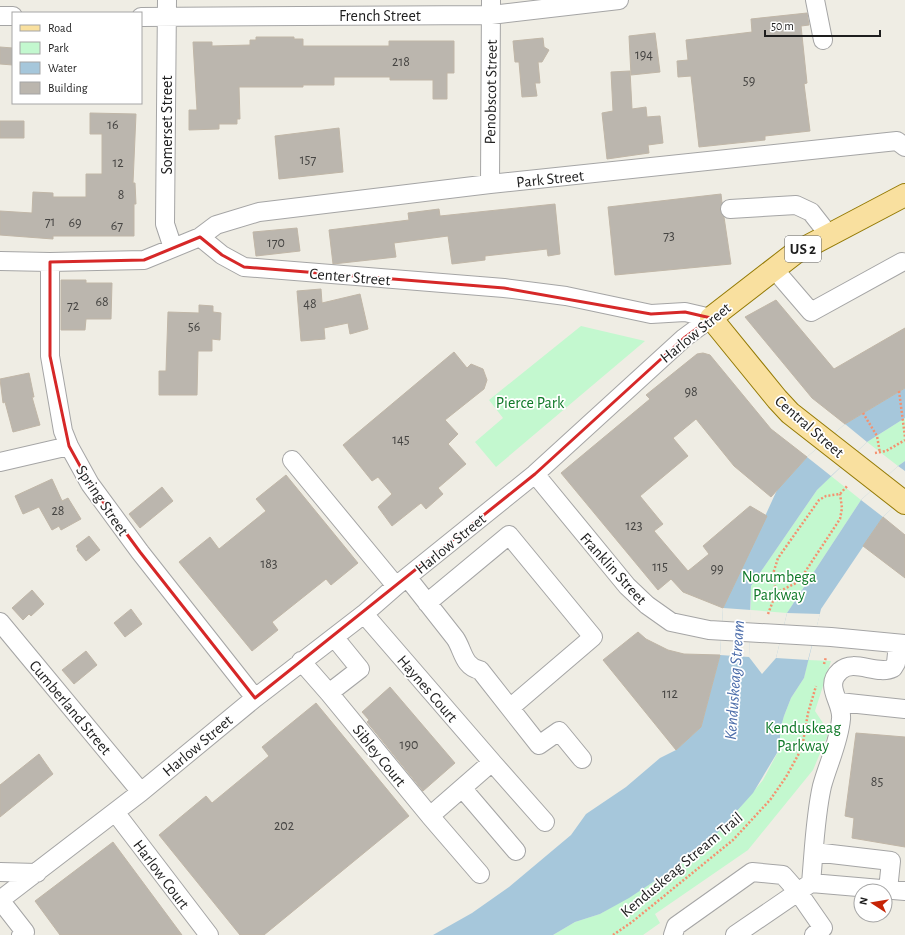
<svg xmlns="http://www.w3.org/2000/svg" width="905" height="935" font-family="'Alegreya Sans',sans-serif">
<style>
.park{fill:#c3f8cf}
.water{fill:#a6c7db}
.pier{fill:#efede4}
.building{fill:#bbb6ae;stroke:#c0b6a7}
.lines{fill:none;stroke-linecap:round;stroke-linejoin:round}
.minor-casing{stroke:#a5a5a5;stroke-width:20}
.major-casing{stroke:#947a05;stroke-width:24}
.path{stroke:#f5916f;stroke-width:2.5;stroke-dasharray:2 2;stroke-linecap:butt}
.minor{stroke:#fff;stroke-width:18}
.major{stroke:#f9e09f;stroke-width:22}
.marked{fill:none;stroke:#d62828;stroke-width:3;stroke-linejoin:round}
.labels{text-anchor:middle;stroke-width:3.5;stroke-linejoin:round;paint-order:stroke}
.number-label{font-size:14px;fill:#454442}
.shield{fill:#fff;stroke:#626262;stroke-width:1}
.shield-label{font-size:15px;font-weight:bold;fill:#1e1e1e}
.street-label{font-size:16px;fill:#1e1e1e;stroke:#fff}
.park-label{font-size:16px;fill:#0f7928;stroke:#fff}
.water-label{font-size:17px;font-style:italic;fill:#4d6eab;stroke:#fff}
</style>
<rect width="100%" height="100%" fill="#efede4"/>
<!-- park -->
<path class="park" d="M 581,326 L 645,341 L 496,467 L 475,442 L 503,418 L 489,400 Z
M 905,418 L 905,461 L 898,466 L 867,442 Z
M 831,476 L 861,500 L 787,613 L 751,610 L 751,586 L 817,490 Z
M 808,660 L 831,661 L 815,711 L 829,732 L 813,770 L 748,850 L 655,914 L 660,923 L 643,935 L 553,935 L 575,922 L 600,914 L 667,874 L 688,859 L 727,823 L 763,780 L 780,748 L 780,730 L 784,716 L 791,698 L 804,678 Z"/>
<!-- water -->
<path class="water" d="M 905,388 L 905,418 L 867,442 L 817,490 L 751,586 L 749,657 L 762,674 L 776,658 L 787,613 L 861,500 L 898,466 L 905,461 L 905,496 L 883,517 L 821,609 L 804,678 L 791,698 L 784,716 L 780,730 L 780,748 L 753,793 L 711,840 L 688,859 L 629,898 L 600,914 L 575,922 L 553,935 L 433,935 L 472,913 L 509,887 L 571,835 L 586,814 L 626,787 L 660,758 L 676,750 L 701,727 L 720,655 L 723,608 L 777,490 L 807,457 L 845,424 Z"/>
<!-- pier -->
<path class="pier" d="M 845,424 L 867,442 L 831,476 L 807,457 Z
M 898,466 L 905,471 L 905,496 L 883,517 L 861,500 Z
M 723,608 L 751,610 L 749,657 L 720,655 Z
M 787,613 L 820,614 L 808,660 L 776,658 Z"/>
<!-- building -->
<path class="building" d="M 807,13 L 809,25 L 801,26 L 807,83 L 804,84 L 810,131 L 765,136 L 765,140 L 699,147 L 691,76 L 678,77 L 677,61 L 688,60 L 686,40 L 752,32 L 751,19 Z
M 655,33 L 660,72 L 631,75 L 629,36 Z
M 256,37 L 294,37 L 294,39 L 303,39 L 303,46 L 389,46 L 389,41 L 454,41 L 454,73 L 447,73 L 447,99 L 433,99 L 433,80 L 390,80 L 390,77 L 334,77 L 334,85 L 303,85 L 303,87 L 239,87 L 240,119 L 237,119 L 237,124 L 219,124 L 219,129 L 189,130 L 189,110 L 197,110 L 193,42 L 212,42 L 212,46 L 250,45 L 250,40 L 256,40 Z
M 543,38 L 544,47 L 549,50 L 542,62 L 538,62 L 540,83 L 535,83 L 537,96 L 522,97 L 519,62 L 515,62 L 513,41 Z
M 0,47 L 13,48 L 13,65 L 0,64 Z
M 630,71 L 632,109 L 646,107 L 647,117 L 660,116 L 663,143 L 648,145 L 649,153 L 607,159 L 602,113 L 613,111 L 611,72 Z
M 90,113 L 136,114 L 133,183 L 135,183 L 136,204 L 134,204 L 134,236 L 53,236 L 53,239 L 0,235 L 0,211 L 32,213 L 33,192 L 53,193 L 53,197 L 86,197 L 86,174 L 102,174 L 102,134 L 90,134 Z
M 0,121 L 24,121 L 24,138 L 0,138 Z
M 339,128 L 343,172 L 279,179 L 275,136 Z
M 721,194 L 722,203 L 720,210 L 724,217 L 731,264 L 615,275 L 608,207 Z
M 555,204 L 560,254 L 548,256 L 547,249 L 485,256 L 485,260 L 452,264 L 448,236 L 394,243 L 396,257 L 333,264 L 329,230 L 409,220 L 408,213 L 439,209 L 440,216 Z
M 297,228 L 300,251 L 256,256 L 253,232 Z
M 61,280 L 86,280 L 86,283 L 112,283 L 111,319 L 86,319 L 85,330 L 61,330 Z
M 321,289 L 322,303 L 360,294 L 368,329 L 350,334 L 348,323 L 324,328 L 325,339 L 301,341 L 297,291 Z
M 776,300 L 834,369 L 905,328 L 905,388 L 845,424 L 812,398 L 745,317 Z
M 199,305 L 213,306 L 213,312 L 221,313 L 220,340 L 212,339 L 212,351 L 198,351 L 197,395 L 159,395 L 159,371 L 166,371 L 168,312 L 199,313 Z
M 454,352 L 467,368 L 471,364 L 483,369 L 487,380 L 484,389 L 445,420 L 458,434 L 448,444 L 466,464 L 438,488 L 443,494 L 426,509 L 421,503 L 392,526 L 378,507 L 392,494 L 378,477 L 372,481 L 343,445 Z
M 703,353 L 710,355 L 771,429 L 807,457 L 771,497 L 734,466 L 696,419 L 673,438 L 688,456 L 640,496 L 663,524 L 654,531 L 688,571 L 709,554 L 703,546 L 750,506 L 767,516 L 723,608 L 683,592 L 671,579 L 658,590 L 561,473 L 650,399 L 646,395 L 697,354 Z
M 29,373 L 34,397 L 32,397 L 40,425 L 13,432 L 5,402 L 3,403 L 0,379 Z
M 286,475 L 358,563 L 331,585 L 326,579 L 272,622 L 278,630 L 252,651 L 179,562 L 210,537 L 219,549 L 266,511 L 256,499 Z
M 52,479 L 62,501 L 68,498 L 81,519 L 61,530 L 59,526 L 52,530 L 39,507 L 23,514 L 15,496 Z
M 162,487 L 173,501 L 140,528 L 129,514 Z
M 883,517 L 905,535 L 905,578 L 863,546 Z
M 89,536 L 100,550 L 86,561 L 77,550 L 78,549 L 76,546 Z
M 32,590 L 44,604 L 31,616 L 29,614 L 23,620 L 12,608 Z
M 131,609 L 142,624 L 125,637 L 114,623 Z
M 638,632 L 646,639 L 668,650 L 684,654 L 720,655 L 701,727 L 676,750 L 603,660 Z
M 86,651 L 97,665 L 74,684 L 62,670 Z
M 390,687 L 455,763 L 423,791 L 367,722 L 369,720 L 362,712 Z
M 316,703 L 409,816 L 264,935 L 240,935 L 159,835 L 206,796 L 212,803 L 269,756 L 262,747 Z
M 856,733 L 905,737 L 905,847 L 852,838 L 854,818 L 845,816 Z
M 39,754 L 53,774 L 0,817 L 0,785 Z
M 113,842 L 182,935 L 60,935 L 35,901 Z"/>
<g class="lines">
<defs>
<path id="minor" d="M 167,0 L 165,224 L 173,248
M 815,0 L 823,40
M 0,16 L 13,16
M 141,17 L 491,15 L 619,0
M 490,184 L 491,0
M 730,209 L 796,205 L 811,212 L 829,235
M 200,237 L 222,255 L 244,267 L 504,288 L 566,296 L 651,314 L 685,312 L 711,318
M 0,261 L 50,262 L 144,260 L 200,237 L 216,225 L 259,212 L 490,184 L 897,141 L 905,147
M 50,262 L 50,356 L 63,431 L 69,446 L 90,484 L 140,552 L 255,698
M 774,269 L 811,312 L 902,262
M 292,460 L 396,586
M 0,462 L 69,446
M 535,474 L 627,586 L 647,605 L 671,622 L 709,630 L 831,637 L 905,644
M 407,577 L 455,638 C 463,649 463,667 480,670 L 539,745 L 559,731 L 582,759
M 427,603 L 509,535 L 593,637 L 510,708
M 364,614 L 492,762
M 0,622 L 141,792
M 301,661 L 329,693 L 360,669 L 334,637
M 329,693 L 430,816
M 839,702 L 905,709
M 463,789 L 516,851
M 115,812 L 209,935
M 814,852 L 891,861 L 888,890
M 0,872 L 37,873
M 480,874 L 430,816 L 492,762 L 545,822
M 811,883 C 814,851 815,817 822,786 C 828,764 839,742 841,719 C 843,702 823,686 840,671 C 854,658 877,676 893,668 L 896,663 L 898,644
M 0,900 L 141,792 L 255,698 L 364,614 L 396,586 L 535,474 L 684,338 L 711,318
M 0,900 L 25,932 L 21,935
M 673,935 L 676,926 L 752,872 L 783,875 L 798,892 L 823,928 L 814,935
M 735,935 L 811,883 L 905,891"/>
<path id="major" d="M 905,195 L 795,253 L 711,318 L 777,399 L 790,413 L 905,503"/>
</defs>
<!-- minor casing -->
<use href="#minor" class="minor-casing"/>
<!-- major casing -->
<use href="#major" class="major-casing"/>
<!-- path -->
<path class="path" d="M 899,391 L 905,437
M 863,413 L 877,436 L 880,453
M 875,453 L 886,451 L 905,440
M 776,593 L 796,583 L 803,575 L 840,519 L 842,508 L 840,494
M 768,614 L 776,593 L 773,574 L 778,558 L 819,500 L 826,496 L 840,494 L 848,485
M 824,664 L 826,657
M 613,935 L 632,922 L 733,840 L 770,800 L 786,777 L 802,748 L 808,713 L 816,686"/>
<!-- minor -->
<use href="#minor" class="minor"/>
<!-- major -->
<use href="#major" class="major"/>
</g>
<!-- marked area -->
<path class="marked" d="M 200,237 L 222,255 L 244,267 L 504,288 L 651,314 L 685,312 L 711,318 L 684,338 L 535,474 L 255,698 L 140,552 L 90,484 L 69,446 L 50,356 L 50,262 L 144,260 Z"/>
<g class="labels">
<!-- number labels -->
<g class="number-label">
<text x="644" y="59">194</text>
<text x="401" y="66">218</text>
<text x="749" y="85">59</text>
<text x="113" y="129">16</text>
<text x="308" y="164">157</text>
<text x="118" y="167">12</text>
<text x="121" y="199">8</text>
<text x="50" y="226">71</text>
<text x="75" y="227">69</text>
<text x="117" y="230">67</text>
<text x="669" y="240">73</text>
<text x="276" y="247">170</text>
<text x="102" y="306">68</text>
<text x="310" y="308">48</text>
<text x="73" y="310">72</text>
<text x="194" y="331">56</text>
<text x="691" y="396">98</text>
<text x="401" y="444">145</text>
<text x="58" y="515">28</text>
<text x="634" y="530">123</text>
<text x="269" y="568">183</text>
<text x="660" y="571">115</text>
<text x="717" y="573">99</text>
<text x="670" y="698">112</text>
<text x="409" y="749">190</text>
<text x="877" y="786">85</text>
<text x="284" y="830">202</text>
</g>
<!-- shield labels -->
<rect class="shield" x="785" y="236" width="36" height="26" rx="3"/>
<g class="shield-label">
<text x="803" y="254">US 2</text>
</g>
<!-- street labels -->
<g class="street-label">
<text x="380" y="21">French Street</text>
<text transform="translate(490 92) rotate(-89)" y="6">Penobscot Street</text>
<text transform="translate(166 125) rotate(-90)" y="6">Somerset Street</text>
<text transform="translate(550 178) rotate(-6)" y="6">Park Street</text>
<text transform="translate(350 276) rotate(5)" y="6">Center Street</text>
<text transform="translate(695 332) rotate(-39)" y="6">Harlow Street</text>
<text transform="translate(810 426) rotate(41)" y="6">Central Street</text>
<text transform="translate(103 500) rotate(56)" y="6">Spring Street</text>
<text transform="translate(450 543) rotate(-39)" y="6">Harlow Street</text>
<text transform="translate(614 568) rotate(48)" y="6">Franklin Street</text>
<text transform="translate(428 688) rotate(49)" y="6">Haynes Court</text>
<text transform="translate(71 707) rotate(50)" y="6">Cumberland Street</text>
<text transform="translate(197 745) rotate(-40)" y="6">Harlow Street</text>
<text transform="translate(380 755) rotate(51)" y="6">Sibley Court</text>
<text transform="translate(681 864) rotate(-40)" y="6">Kenduskeag Stream Trail</text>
<text transform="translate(162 874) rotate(53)" y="6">Harlow Court</text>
</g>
<!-- park labels -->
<g class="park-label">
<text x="530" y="408">Pierce Park</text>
<text x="779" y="582">Norumbega<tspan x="779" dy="18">Parkway</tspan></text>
<text x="803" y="733">Kenduskeag<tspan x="803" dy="18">Parkway</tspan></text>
</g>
<!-- water labels -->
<g class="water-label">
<text transform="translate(734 680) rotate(-86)" y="6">Kenduskeag Stream</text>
</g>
</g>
<!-- legend -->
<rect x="12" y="12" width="130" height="92" fill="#ffffff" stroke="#a5a5a5"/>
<rect x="20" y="25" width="20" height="6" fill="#f9e09f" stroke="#a5a5a5"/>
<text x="48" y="32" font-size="12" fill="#1e1e1e">Road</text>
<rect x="20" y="42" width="20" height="12" fill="#c3f8cf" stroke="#a5a5a5"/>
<text x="48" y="52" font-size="12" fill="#1e1e1e">Park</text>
<rect x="20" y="62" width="20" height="12" fill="#a6c7db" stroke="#a5a5a5"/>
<text x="48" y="72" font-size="12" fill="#1e1e1e">Water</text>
<rect x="20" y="82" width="20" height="12" fill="#bbb6ae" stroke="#a5a5a5"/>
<text x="48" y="92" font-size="12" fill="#1e1e1e">Building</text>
<!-- north arrow -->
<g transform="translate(873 903) rotate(282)"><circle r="19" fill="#ffffff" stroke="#a5a5a5"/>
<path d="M0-3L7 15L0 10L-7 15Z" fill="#c62406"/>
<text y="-6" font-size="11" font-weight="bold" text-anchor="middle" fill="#1e1e1e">N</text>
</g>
<!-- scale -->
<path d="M765 30v6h115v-6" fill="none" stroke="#1e1e1e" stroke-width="2"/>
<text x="771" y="30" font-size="12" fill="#1e1e1e" stroke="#ffffff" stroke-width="3" paint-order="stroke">50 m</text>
</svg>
